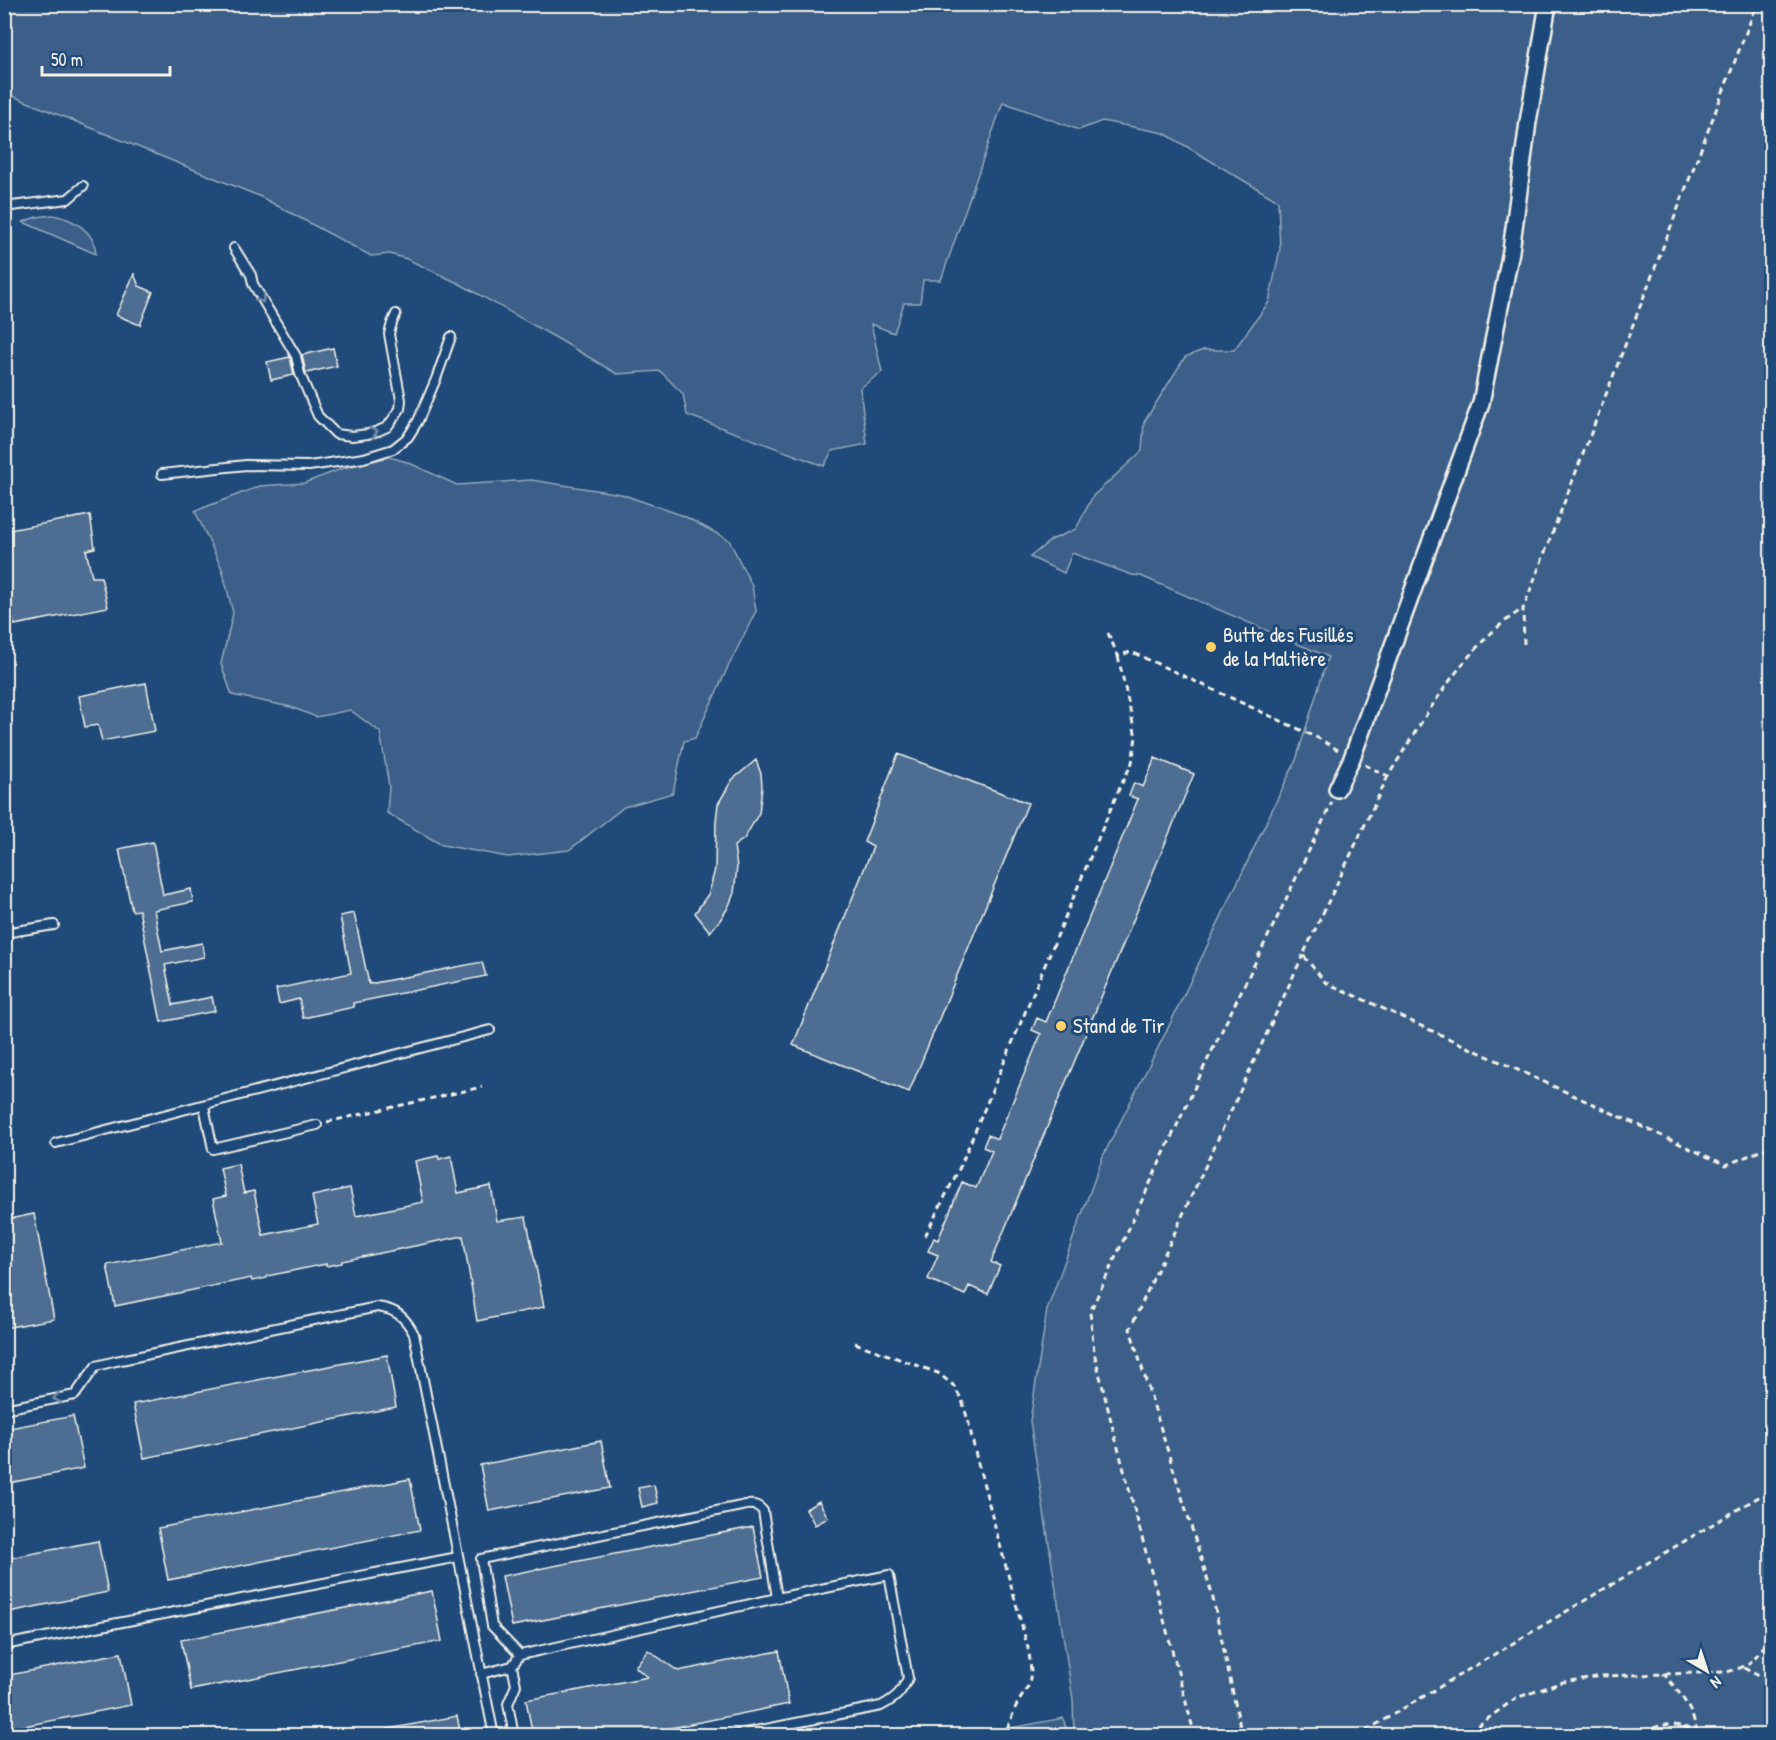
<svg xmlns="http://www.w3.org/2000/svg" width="1776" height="1740" font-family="'Patrick Hand',sans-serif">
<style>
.green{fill:#3a5f88;stroke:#97a8b8;stroke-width:1.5}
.building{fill:#4d6e92;stroke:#f4f1e8;stroke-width:1.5}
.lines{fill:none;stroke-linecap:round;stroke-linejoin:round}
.lane-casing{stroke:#f4f1e8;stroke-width:12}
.street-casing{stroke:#f4f1e8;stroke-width:20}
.path{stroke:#f4f1e8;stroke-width:3;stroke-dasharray:6 4.5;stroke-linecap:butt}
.lane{stroke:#1f4a7a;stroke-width:8}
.street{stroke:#1f4a7a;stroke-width:15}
.oneway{stroke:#748da6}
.poi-dot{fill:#ffd166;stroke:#1f4a7a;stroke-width:2}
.labels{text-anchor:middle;stroke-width:6;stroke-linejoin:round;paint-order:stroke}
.poi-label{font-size:21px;fill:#f4f1e8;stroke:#1f4a7a;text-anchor:start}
</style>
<rect width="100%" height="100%" fill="#1f4a7a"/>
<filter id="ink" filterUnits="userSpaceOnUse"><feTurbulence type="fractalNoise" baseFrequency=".0167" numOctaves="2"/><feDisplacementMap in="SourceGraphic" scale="12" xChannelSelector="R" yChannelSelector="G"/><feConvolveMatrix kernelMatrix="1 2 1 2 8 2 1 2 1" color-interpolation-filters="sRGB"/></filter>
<g filter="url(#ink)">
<!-- green -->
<path class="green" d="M 4,5 L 1771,5 L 1771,1735 L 1074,1735 L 1073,1700 L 1030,1421 L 1047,1310 L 1103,1156 L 1167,1030 L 1296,760 L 1328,657 L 1141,576 L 1132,575 L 1072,553 L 1064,573 L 1030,557 L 1051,540 L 1076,529 L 1093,496 L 1142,451 L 1144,422 L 1185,357 L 1203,350 L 1234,350 L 1269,302 L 1280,249 L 1278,201 L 1164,133 L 1102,121 L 1079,130 L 1003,102 L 941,280 L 923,280 L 920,303 L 904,303 L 894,333 L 871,324 L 882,372 L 860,388 L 867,444 L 832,451 L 824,466 L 687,415 L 683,394 L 660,371 L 617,374 L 558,339 L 460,284 L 407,259 L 390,254 L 371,256 L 259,196 L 5,93 Z
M 53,215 C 74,219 95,231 96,254 L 23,222 L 36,217 Z
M 389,457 L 407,462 L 457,485 L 531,480 L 621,494 L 684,516 L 729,540 L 752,586 L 756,611 L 727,669 L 695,738 L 684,741 L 673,793 L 624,807 L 569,850 L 508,857 L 442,845 L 387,813 L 389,786 L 380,732 L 350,710 L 316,717 L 291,707 L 232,695 L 221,664 L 233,613 L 222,569 L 195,511 L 260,486 L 304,483 L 344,468 Z
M 1063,1718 L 1068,1735 L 975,1735 Z"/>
<!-- building -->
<path class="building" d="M 134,274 L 139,286 L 153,292 L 140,325 L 116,315 Z
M 333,348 L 337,366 L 306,373 L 302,355 Z
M 290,357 L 294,375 L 271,380 L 267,362 Z
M 90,515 L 95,548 L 86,550 L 92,577 L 101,577 L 108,607 L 14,625 L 4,576 L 4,531 Z
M 146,683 L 155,731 L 102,741 L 98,725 L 85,727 L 79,696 Z
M 898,754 L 1028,803 L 909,1092 L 793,1045 L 873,847 L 864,842 Z
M 1155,758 L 1194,774 L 991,1262 L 1000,1266 L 988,1294 L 969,1286 L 965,1295 L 928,1279 L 938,1255 L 928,1251 L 934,1238 L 938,1240 L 962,1182 L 976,1188 L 992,1151 L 983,1147 L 988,1135 L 997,1139 L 1041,1034 L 1032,1030 L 1037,1018 L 1046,1022 L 1138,799 L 1129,796 L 1134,783 L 1143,787 Z
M 756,760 L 761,774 L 762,787 L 759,813 L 744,839 L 734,846 L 737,867 L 734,893 L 728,908 L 720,920 L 710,932 L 695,913 L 709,893 L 715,869 L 716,821 L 718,804 L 732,780 Z
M 153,842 L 163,895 L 191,889 L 193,902 L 154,910 L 162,951 L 202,943 L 204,957 L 165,965 L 173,1005 L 212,997 L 215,1011 L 161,1022 L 139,910 L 132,911 L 119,849 Z
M 354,913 L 369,984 L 482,962 L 486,976 L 353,1003 L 354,1007 L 303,1018 L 299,999 L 279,1004 L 276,989 L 351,973 L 340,916 Z
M 438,1156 L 439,1159 L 451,1156 L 458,1193 L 491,1186 L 497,1221 L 526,1217 L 544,1307 L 477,1321 L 463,1236 L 342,1261 L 342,1263 L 326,1266 L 326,1264 L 267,1276 L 267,1278 L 252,1281 L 251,1278 L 115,1306 L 107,1265 L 222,1242 L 213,1199 L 226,1196 L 220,1168 L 238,1164 L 244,1193 L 254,1191 L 263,1235 L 318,1224 L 312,1196 L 350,1188 L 356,1216 L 423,1202 L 415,1161 Z
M 34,1214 L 54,1319 L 4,1328 L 4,1220 Z
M 387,1355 L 396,1407 L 144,1458 L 133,1404 Z
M 73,1416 L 84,1468 L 4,1484 L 4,1429 Z
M 601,1441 L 610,1488 L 489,1511 L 480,1465 Z
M 410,1479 L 420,1530 L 168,1580 L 158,1528 Z
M 654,1485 L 658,1503 L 642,1507 L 638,1488 Z
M 819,1501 L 828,1518 L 815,1525 L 806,1509 Z
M 753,1527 L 763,1577 L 512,1626 L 502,1576 Z
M 98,1541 L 108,1592 L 4,1613 L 4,1559 Z
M 432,1591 L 442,1641 L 191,1690 L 181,1640 Z
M 648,1650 L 678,1671 L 779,1651 L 789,1704 L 631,1736 L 533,1736 L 526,1700 L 648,1677 L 635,1667 Z
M 121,1653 L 131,1705 L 4,1730 L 4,1676 Z
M 457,1716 L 461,1736 L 389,1736 L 388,1729 Z"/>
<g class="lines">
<defs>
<path id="lane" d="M 4,207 L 68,199 L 83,186
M 234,248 L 251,275 L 253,284 L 296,356 L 300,374 L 318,416 L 336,434 L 352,436 L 368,434 L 378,431 L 387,427 L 393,419 L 400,409 L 401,400 L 389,334 L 392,323 L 396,314
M 162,474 L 246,465 L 309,466 L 364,458 L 393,449 L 408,437 L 418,421 L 436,379 L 451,337
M 4,933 L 54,925
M 204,1106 L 213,1149 L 317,1125
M 56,1143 L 490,1030
M 4,1409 L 75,1395 L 96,1366 L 116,1361 L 377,1307 C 396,1309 405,1317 414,1334 L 494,1736
M 4,1645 L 458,1557
M 481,1674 L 512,1666
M 514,1736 L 508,1704 L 516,1685 L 512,1666 L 520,1655 L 492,1626 L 481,1559 L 746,1505 C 754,1504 758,1505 763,1511 L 777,1598 L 520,1655
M 730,1736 L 881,1706 C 896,1698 901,1693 908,1678 L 889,1575 L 777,1598"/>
<path id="street" d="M 1337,789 L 1352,758 L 1481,403 L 1511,251 L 1528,122 L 1548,4"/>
</defs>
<!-- lane casing -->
<use href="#lane" class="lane-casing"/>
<!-- street casing -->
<use href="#street" class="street-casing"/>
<!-- path -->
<path class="path" d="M 1108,633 L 1118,656 L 1130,652 L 1136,654 L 1318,738 L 1338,750
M 1524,644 L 1523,609 L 1757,4
M 1365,765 L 1388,776 C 1422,722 1466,642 1523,609
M 1388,776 L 1303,955 L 1325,982 L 1726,1165 L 1772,1146
M 327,1122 L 482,1087
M 925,1236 L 960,1167 L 1119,789 L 1132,763 L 1136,737 L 1118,656
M 855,1343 L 938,1373 L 953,1385 L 962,1400 L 969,1424 L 976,1456 L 1029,1652 L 1031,1671 L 1029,1685 L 1016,1706 L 1007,1729
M 1744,1668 L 1772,1683
M 1663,1673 C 1679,1692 1693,1708 1697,1733
M 1195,1736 L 1113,1429 L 1094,1352 L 1090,1312 L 1206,1063 L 1278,916 L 1332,802
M 1242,1736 L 1212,1594 L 1130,1329 L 1303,955
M 1357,1736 L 1772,1489
M 1459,1736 L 1479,1725 L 1516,1698 L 1563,1682 L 1602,1676 L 1727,1672 C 1758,1664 1751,1657 1772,1639
M 1634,1736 C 1658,1725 1672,1719 1697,1733 L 1697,1736"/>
<!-- lane -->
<use href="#lane" class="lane"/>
<!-- street -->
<use href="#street" class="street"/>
</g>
<!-- one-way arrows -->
<defs><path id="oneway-chevron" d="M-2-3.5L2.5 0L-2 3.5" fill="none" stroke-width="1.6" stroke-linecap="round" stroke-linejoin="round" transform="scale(1.5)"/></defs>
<g class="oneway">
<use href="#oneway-chevron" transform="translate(261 299) rotate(59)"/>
<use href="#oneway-chevron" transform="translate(374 432) rotate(-18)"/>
<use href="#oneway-chevron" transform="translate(57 1398) rotate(169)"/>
</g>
</g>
<!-- markers -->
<g class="poi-dot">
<circle cx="1211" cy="647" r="6"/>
<circle cx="1061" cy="1026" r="6"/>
</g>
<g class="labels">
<!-- poi labels -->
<g class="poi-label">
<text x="1223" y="642">Butte des Fusillés<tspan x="1223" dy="24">de la Maltière</tspan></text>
<text x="1073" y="1033">Stand de Tir</text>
</g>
</g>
<!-- margin -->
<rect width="1776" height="1740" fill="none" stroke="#1f4a7a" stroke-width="24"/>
<rect x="12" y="12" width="1752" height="1716" fill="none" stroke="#f4f1e8" stroke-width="2" filter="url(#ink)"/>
<!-- north arrow -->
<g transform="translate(1707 1671) rotate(141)" stroke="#1f4a7a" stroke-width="4.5" paint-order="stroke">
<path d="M0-4.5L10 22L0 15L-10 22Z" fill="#f4f1e8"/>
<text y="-9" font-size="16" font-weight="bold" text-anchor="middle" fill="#f4f1e8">N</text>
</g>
<!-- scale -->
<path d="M42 66v9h128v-9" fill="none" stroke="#f4f1e8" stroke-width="3"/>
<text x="51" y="66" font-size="18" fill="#f4f1e8" stroke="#1f4a7a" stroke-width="4.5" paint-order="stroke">50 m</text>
</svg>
